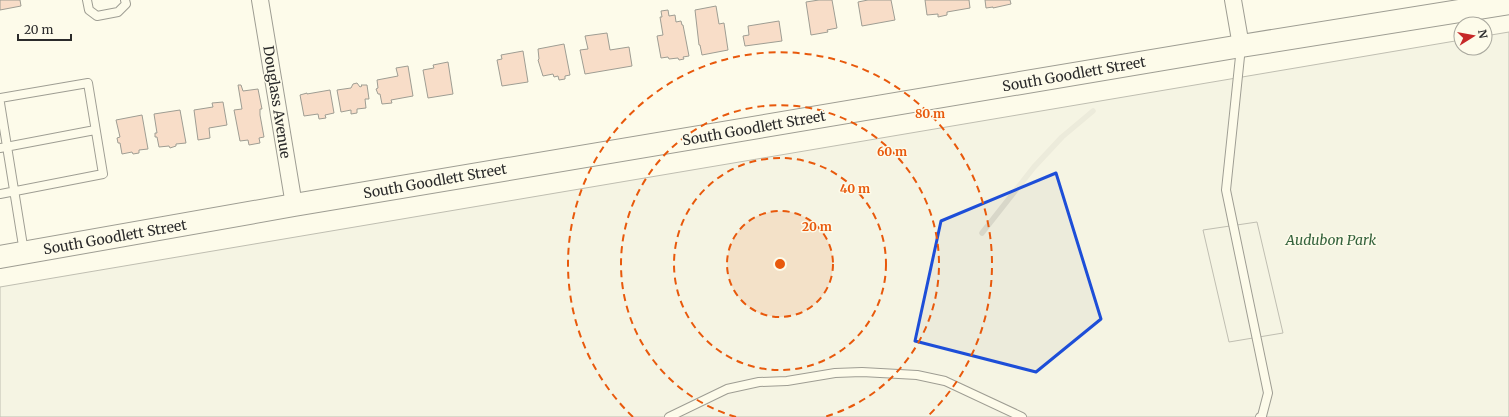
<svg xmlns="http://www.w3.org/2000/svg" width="1509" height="417" font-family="Merriweather,serif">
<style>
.green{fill:#ecebdb;stroke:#74746e}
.parking{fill:#eceadb;stroke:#74746e}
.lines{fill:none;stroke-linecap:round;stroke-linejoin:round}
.stream{stroke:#d8d7c9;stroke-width:5.5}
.building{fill:#f2b8a0;stroke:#2b2b2b}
.lane-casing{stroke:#2b2b2b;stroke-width:10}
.street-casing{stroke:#2b2b2b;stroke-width:18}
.secondary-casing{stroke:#2b2b2b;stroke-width:24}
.lane{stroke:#fdfbea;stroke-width:8}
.street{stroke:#fdfbea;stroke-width:16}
.secondary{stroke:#fdfbea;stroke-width:22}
.marked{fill:none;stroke:#1d4ed8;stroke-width:3;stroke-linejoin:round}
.ring{fill:none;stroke:#e8590c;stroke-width:2;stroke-dasharray:7 5}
.labels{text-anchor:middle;stroke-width:3;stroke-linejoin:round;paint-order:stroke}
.street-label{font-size:14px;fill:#2b2b2b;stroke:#fdfbea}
.park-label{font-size:14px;font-style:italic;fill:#34623c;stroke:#fdfbea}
.centre{fill:#e8590c;stroke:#fdfbea;stroke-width:2}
.ring-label{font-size:12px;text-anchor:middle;font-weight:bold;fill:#e8590c;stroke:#fdfbea;stroke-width:3;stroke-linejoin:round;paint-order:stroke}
</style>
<rect width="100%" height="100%" fill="#fdfbea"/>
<!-- green -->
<path class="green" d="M 1509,32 L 1509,417 L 0,417 L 0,287 L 1461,40 L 1461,48 L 1485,48 L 1485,36 Z"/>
<!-- parking -->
<path class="parking" d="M 1257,222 L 1283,333 L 1229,342 L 1203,230 Z"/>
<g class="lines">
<!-- stream -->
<path class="stream" d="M 982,233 L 1034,167 L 1062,137 L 1093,111"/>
</g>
<!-- building -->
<path class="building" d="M 0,0 L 20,0 L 21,6 L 0,10 Z
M 819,0 L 832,0 L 837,28 L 827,30 L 828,32 L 811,35 L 806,2 Z
M 868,0 L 891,0 L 895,20 L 862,26 L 858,2 Z
M 925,0 L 969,0 L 970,8 L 947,12 L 947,15 L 938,17 L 938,14 L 927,15 Z
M 985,0 L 1010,0 L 1011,4 L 993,8 L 993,7 L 986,8 Z
M 716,6 L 719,24 L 724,23 L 728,50 L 702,55 L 700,45 L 699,45 L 695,10 Z
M 668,10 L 669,16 L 675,15 L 676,22 L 681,21 L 682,25 L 683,25 L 689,56 L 683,57 L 684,59 L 679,60 L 678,58 L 669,59 L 668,57 L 661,58 L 657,36 L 663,35 L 660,17 L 662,17 L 661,11 Z
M 779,21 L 782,41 L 745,46 L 743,36 L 749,35 L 748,26 Z
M 607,33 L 610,50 L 629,47 L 632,66 L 585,74 L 580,50 L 588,49 L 585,36 Z
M 564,44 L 570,75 L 565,76 L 565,79 L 559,80 L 558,76 L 554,77 L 553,74 L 543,76 L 538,60 L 539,59 L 538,49 Z
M 523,51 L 528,82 L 502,86 L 497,60 L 502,59 L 501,55 Z
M 448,62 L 453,94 L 428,98 L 423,70 L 434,68 L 433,65 Z
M 408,66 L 413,96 L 391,100 L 392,103 L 382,104 L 380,94 L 378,94 L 376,89 L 378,88 L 377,80 L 398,76 L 396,68 Z
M 357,83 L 360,87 L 362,86 L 361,85 L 367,85 L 369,99 L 365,99 L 366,108 L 357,109 L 357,113 L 351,114 L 351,110 L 341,112 L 337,90 L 351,88 L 353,84 Z
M 238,85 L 241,85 L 243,91 L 258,89 L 262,109 L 260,109 L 260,115 L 264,137 L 259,138 L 260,143 L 249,145 L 248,140 L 240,141 L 234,110 L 242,109 Z
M 330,90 L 334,113 L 325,115 L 326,118 L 319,119 L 318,114 L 304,116 L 300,95 L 307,93 L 307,94 Z
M 223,102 L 227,125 L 209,128 L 210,138 L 198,140 L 194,110 L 213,107 L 212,103 Z
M 180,110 L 186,143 L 176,144 L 176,146 L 170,148 L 169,146 L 159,147 L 157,137 L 155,137 L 155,133 L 157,133 L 154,114 Z
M 142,115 L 148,149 L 139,150 L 139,153 L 133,154 L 132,152 L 122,154 L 120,143 L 118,143 L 117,138 L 120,137 L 116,120 Z"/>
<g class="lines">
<defs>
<path id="lane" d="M 87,0 L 89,10 L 97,16 L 118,12 L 126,4 L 125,0
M 1241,47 L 1226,190 L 1268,393 L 1262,416 L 1260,417
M 0,98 L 88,83 L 103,174 L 0,194
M 0,103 L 24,252
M 0,148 L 95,130
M 669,417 L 727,389 L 759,382 L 787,381 L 835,373 L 862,372 L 917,375 L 945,381 L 1022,417"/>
<path id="street" d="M 260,0 L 294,205
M 1233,0 L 1241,46"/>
<path id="secondary" d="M 0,257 L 294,205 L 1241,46 L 1509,3"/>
</defs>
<!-- lane casing -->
<use href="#lane" class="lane-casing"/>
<!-- street casing -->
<use href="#street" class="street-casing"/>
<!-- secondary casing -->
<use href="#secondary" class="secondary-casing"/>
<!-- lane -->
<use href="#lane" class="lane"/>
<!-- street -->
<use href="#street" class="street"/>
<!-- secondary -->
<use href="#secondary" class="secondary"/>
</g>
<!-- marked area -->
<path d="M0 0H1509V417H0ZM 1056,173 L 1101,319 L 1036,372 L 915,341 L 941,221 Z" fill="#fdfbea" fill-opacity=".55" fill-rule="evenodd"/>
<path class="marked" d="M 1056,173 L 1101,319 L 1036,372 L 915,341 L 941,221 Z"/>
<!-- distance rings -->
<circle cx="780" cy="264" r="53" fill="#e8590c" fill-opacity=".12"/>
<g class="ring">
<circle cx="780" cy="264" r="53"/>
<circle cx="780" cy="264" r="106"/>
<path d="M736 417A159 159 0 1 1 824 417"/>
<path d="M633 417A212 212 0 1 1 927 417"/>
</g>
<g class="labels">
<!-- street labels -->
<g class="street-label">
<text transform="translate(1074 74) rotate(-10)" y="5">South Goodlett Street</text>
<text transform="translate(277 102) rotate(81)" y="5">Douglass Avenue</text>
<text transform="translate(754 128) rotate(-10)" y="5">South Goodlett Street</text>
<text transform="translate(435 181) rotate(-10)" y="5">South Goodlett Street</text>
<text transform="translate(115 237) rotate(-10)" y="5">South Goodlett Street</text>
</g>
<!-- park labels -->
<g class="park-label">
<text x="1331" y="245">Audubon Park</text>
</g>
</g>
<circle cx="780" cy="264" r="6" class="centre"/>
<g class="ring-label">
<text x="930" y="118">80 m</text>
<text x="892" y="156">60 m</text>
<text x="855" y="193">40 m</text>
<text x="817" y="231">20 m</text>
</g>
<!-- north arrow -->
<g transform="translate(1473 36) rotate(79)"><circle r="19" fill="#fdfbea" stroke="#a9a89e"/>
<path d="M0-3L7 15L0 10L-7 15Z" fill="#c62828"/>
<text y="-6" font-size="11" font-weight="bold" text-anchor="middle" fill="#2b2b2b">N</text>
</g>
<!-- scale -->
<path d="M18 34v6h53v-6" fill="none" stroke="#2b2b2b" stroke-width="2"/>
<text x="24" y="34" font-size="12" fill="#2b2b2b" stroke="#fdfbea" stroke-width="3" paint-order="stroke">20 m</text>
</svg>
